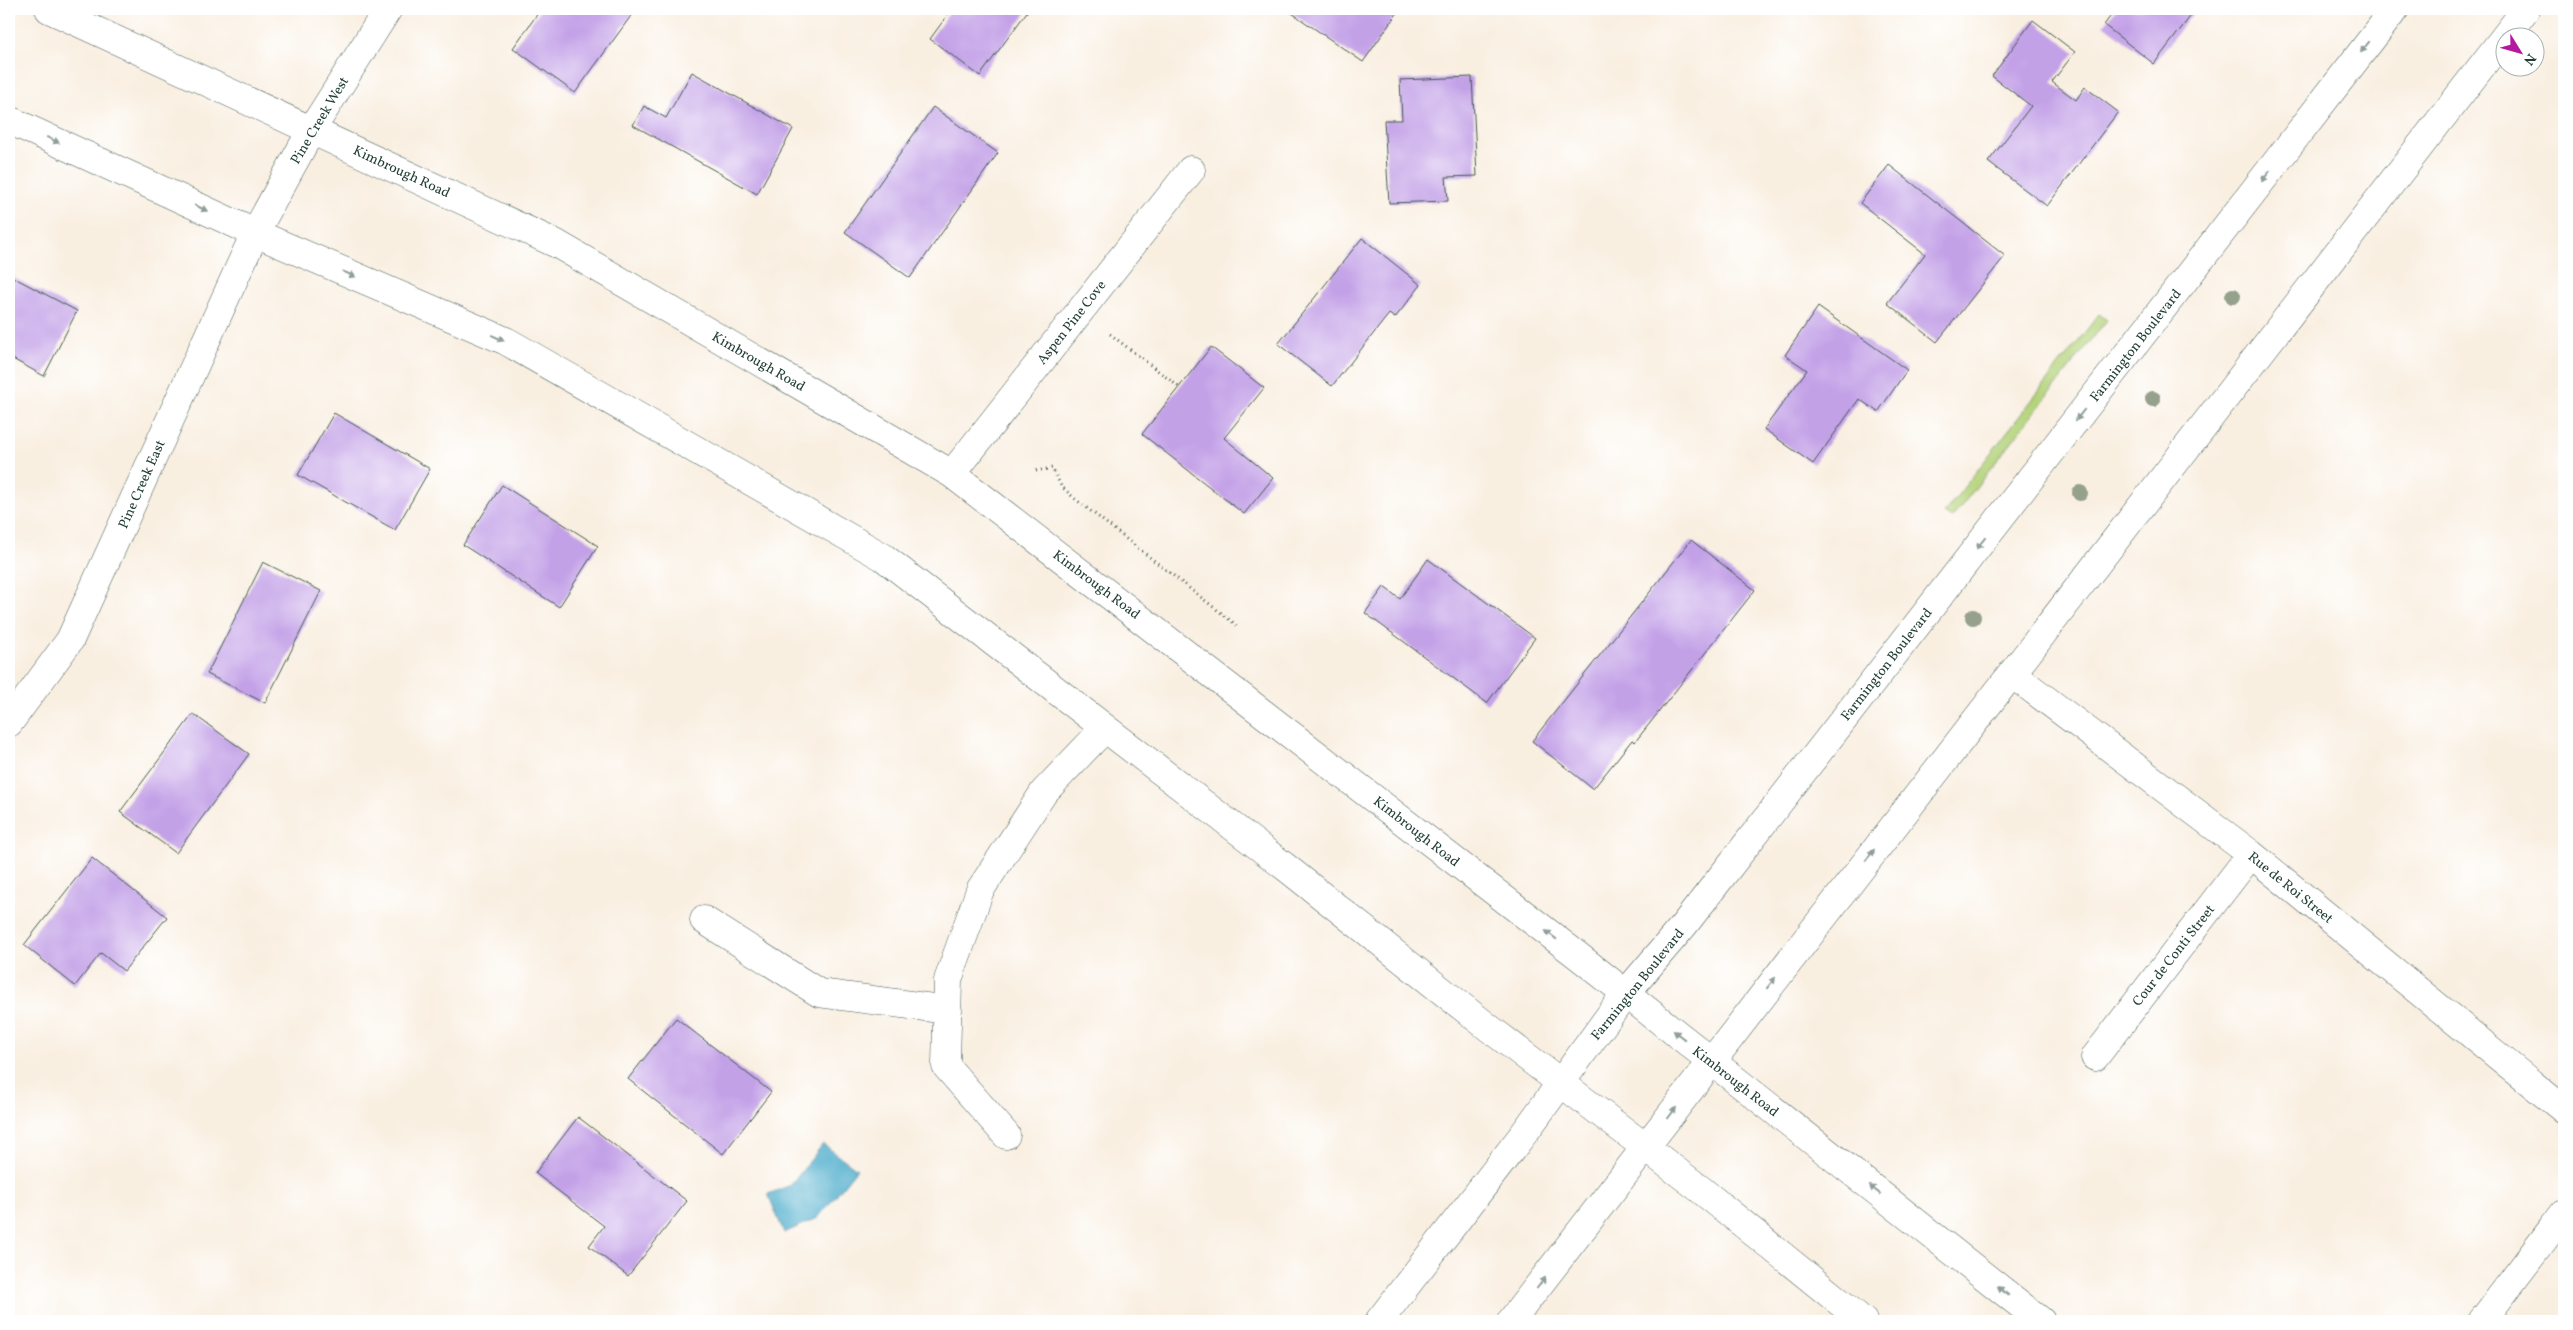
<svg xmlns="http://www.w3.org/2000/svg" width="2573" height="1330" font-family="Vollkorn,serif">
<style>
.green{fill:#b4d37a;stroke:#6a8857}
.water{fill:#4caccb;stroke:#367480}
.building{fill:#c3a1e7}
.lines{fill:none;stroke-linecap:round;stroke-linejoin:round}
.minor-casing{stroke:#40584e;stroke-width:29}
.major-casing{stroke:#40584e;stroke-width:29}
.path{stroke:#40584e;stroke-width:3;stroke-dasharray:1 4;stroke-linecap:butt}
.minor{stroke:#fff;stroke-width:28}
.major{stroke:#fff;stroke-width:28}
.tree{fill:#95a18c}
.oneway{fill:#8f9e9a}
.labels{text-anchor:middle;stroke-width:4;stroke-linejoin:round;paint-order:stroke}
.street-label{font-size:14px;fill:#1f3d34;stroke:#fff}
</style>
<rect width="100%" height="100%" fill="#fff"/>
<filter id="ink" filterUnits="userSpaceOnUse"><feTurbulence type="fractalNoise" baseFrequency=".02" numOctaves="2"/><feDisplacementMap in="SourceGraphic" scale="10" xChannelSelector="R" yChannelSelector="G"/><feConvolveMatrix kernelMatrix="1 2 1 2 8 2 1 2 1" color-interpolation-filters="sRGB"/></filter>
<filter id="wash" filterUnits="userSpaceOnUse"><feTurbulence type="fractalNoise" baseFrequency=".0096" numOctaves="4" result="noise"/><feDisplacementMap in="SourceGraphic" scale="20" xChannelSelector="R" yChannelSelector="G"/><feGaussianBlur stdDeviation="1.12" result="paint"/><feColorMatrix in="noise" values="0 0 0 0 0 0 0 0 0 0 0 0 0 0 0 0 0 1.4 0 .05"/><feComposite in="paint" operator="in"/></filter>
<g filter="url(#wash)">
<rect width="100%" height="100%" fill="#f9efe1"/>
<!-- green -->
<path class="green" d="M 2099,314 L 2107,320 L 1952,518 L 1944,513 Z"/>
<!-- water -->
<path class="water" d="M 823,1144 L 857,1169 L 818,1218 L 784,1233 L 768,1194 L 791,1185 Z"/>
<g id="blocks">
<!-- building -->
<path class="building" d="M 541,9 L 636,9 L 575,93 L 513,48 Z
M 952,9 L 1029,9 L 980,76 L 930,39 Z
M 1286,9 L 1400,9 L 1363,62 Z
M 2116,9 L 2196,9 L 2154,64 L 2104,25 Z
M 2033,20 L 2075,52 L 2052,82 L 2076,100 L 2085,87 L 2118,112 L 2047,206 L 1988,162 L 2031,106 L 1992,76 Z
M 692,72 L 793,129 L 757,194 L 633,125 L 644,106 L 666,118 Z
M 1472,77 L 1477,176 L 1446,177 L 1448,201 L 1389,203 L 1384,120 L 1402,120 L 1400,80 Z
M 933,107 L 998,153 L 910,278 L 845,232 Z
M 1889,165 L 2005,256 L 1937,342 L 1887,303 L 1925,254 L 1860,203 Z
M 1362,238 L 1421,285 L 1395,318 L 1389,314 L 1332,386 L 1278,344 Z
M 9,275 L 77,311 L 44,376 L 9,357 Z
M 1818,307 L 1907,370 L 1878,412 L 1859,399 L 1813,464 L 1764,429 L 1807,370 L 1785,355 Z
M 1211,347 L 1264,388 L 1224,438 L 1273,478 L 1244,514 L 1142,434 Z
M 334,413 L 430,469 L 395,530 L 298,475 Z
M 502,485 L 598,546 L 559,607 L 463,545 Z
M 1691,540 L 1755,590 L 1635,742 L 1632,740 L 1593,789 L 1532,741 Z
M 1428,559 L 1535,638 L 1487,703 L 1365,613 L 1384,587 L 1400,599 Z
M 263,562 L 321,591 L 265,703 L 207,674 Z
M 193,714 L 249,754 L 176,853 L 120,812 Z
M 92,858 L 167,917 L 124,971 L 101,953 L 75,986 L 24,945 Z
M 676,1018 L 771,1092 L 723,1154 L 628,1079 Z
M 578,1117 L 687,1201 L 628,1276 L 589,1246 L 604,1226 L 535,1173 Z"/>
</g>
</g>
<g filter="url(#ink)">
<use href="#blocks" fill-opacity="0" stroke="#40584e" stroke-width="1"/>
<g class="lines">
<defs>
<path id="minor" d="M 49,9 L 557,244 L 952,474 L 1577,955 L 2041,1321
M 9,120 L 255,233 L 506,341 L 883,557 L 1288,869 L 1489,1028 L 1700,1189 L 1863,1321
M 952,474 L 1191,170
M 2012,674 L 2251,854 L 2564,1110
M 9,723 L 70,640 L 255,233 L 312,129 L 388,9
M 704,920 L 819,993 L 948,1010
M 2095,1057 L 2251,854
M 1006,1135 L 946,1066 L 948,980 L 980,890 L 1044,792 L 1104,729
M 2482,1321 L 2564,1213"/>
<path id="major" d="M 1379,1321 L 1525,1132 L 1626,993 L 1684,925 L 2395,9
M 1511,1321 L 2526,9"/>
</defs>
<!-- minor casing -->
<use href="#minor" class="minor-casing"/>
<!-- major casing -->
<use href="#major" class="major-casing"/>
<!-- path -->
<path class="path" d="M 1110,334 L 1179,387
M 1036,471 L 1052,468 L 1061,486 L 1074,498 L 1239,627"/>
<!-- minor -->
<use href="#minor" class="minor"/>
<!-- major -->
<use href="#major" class="major"/>
</g>
<!-- trees -->
<g class="tree">
<circle cx="2233" cy="296" r="8"/>
<circle cx="2153" cy="399" r="8"/>
<circle cx="2080" cy="493" r="8"/>
<circle cx="1973" cy="617" r="8"/>
</g>
<!-- one-way arrows -->
<defs><path id="oneway-solid" d="M-6-.8H1V-3.2L6.5 0L1 3.2V.8H-6Z" transform="scale(1.25)"/></defs>
<g class="oneway">
<use href="#oneway-solid" transform="translate(2365 47) rotate(128)"/>
<use href="#oneway-solid" transform="translate(53 140) rotate(25)"/>
<use href="#oneway-solid" transform="translate(2266 176) rotate(128)"/>
<use href="#oneway-solid" transform="translate(201 208) rotate(25)"/>
<use href="#oneway-solid" transform="translate(349 274) rotate(23)"/>
<use href="#oneway-solid" transform="translate(498 338) rotate(24)"/>
<use href="#oneway-solid" transform="translate(2080 415) rotate(128)"/>
<use href="#oneway-solid" transform="translate(1981 543) rotate(128)"/>
<use href="#oneway-solid" transform="translate(1870 855) rotate(-52)"/>
<use href="#oneway-solid" transform="translate(1551 935) rotate(-142)"/>
<use href="#oneway-solid" transform="translate(1771 983) rotate(-52)"/>
<use href="#oneway-solid" transform="translate(1679 1035) rotate(-142)"/>
<use href="#oneway-solid" transform="translate(1672 1113) rotate(-53)"/>
<use href="#oneway-solid" transform="translate(1875 1190) rotate(-142)"/>
<use href="#oneway-solid" transform="translate(1541 1283) rotate(-53)"/>
<use href="#oneway-solid" transform="translate(2003 1291) rotate(-142)"/>
</g>
</g>
<g class="labels">
<!-- street labels -->
<g class="street-label">
<text transform="translate(319 120) rotate(-59)" y="5">Pine Creek West</text>
<text transform="translate(402 171) rotate(25)" y="5">Kimbrough Road</text>
<text transform="translate(1071 322) rotate(-52)" y="5">Aspen Pine Cove</text>
<text transform="translate(2135 345) rotate(-52)" y="5">Farmington Boulevard</text>
<text transform="translate(759 361) rotate(30)" y="5">Kimbrough Road</text>
<text transform="translate(141 484) rotate(-66)" y="5">Pine Creek East</text>
<text transform="translate(1097 584) rotate(37)" y="5">Kimbrough Road</text>
<text transform="translate(1886 664) rotate(-52)" y="5">Farmington Boulevard</text>
<text transform="translate(1417 831) rotate(38)" y="5">Kimbrough Road</text>
<text transform="translate(2291 887) rotate(39)" y="5">Rue de Roi Street</text>
<text transform="translate(2173 955) rotate(-52)" y="5">Cour de Conti Street</text>
<text transform="translate(1637 984) rotate(-51)" y="5">Farmington Boulevard</text>
<text transform="translate(1736 1081) rotate(38)" y="5">Kimbrough Road</text>
</g>
</g>
<!-- margin -->
<rect width="2573" height="1330" fill="none" stroke="#fff" stroke-width="30"/>
<!-- north arrow -->
<g transform="translate(2520 52) rotate(127)"><circle r="24" fill="#ffffff" stroke="#a5b1ae"/>
<path d="M0-4L9 19L0 12L-9 19Z" fill="#b5179e"/>
<text y="-8" font-size="14" font-weight="bold" text-anchor="middle" fill="#1f3d34">N</text>
</g>
</svg>
